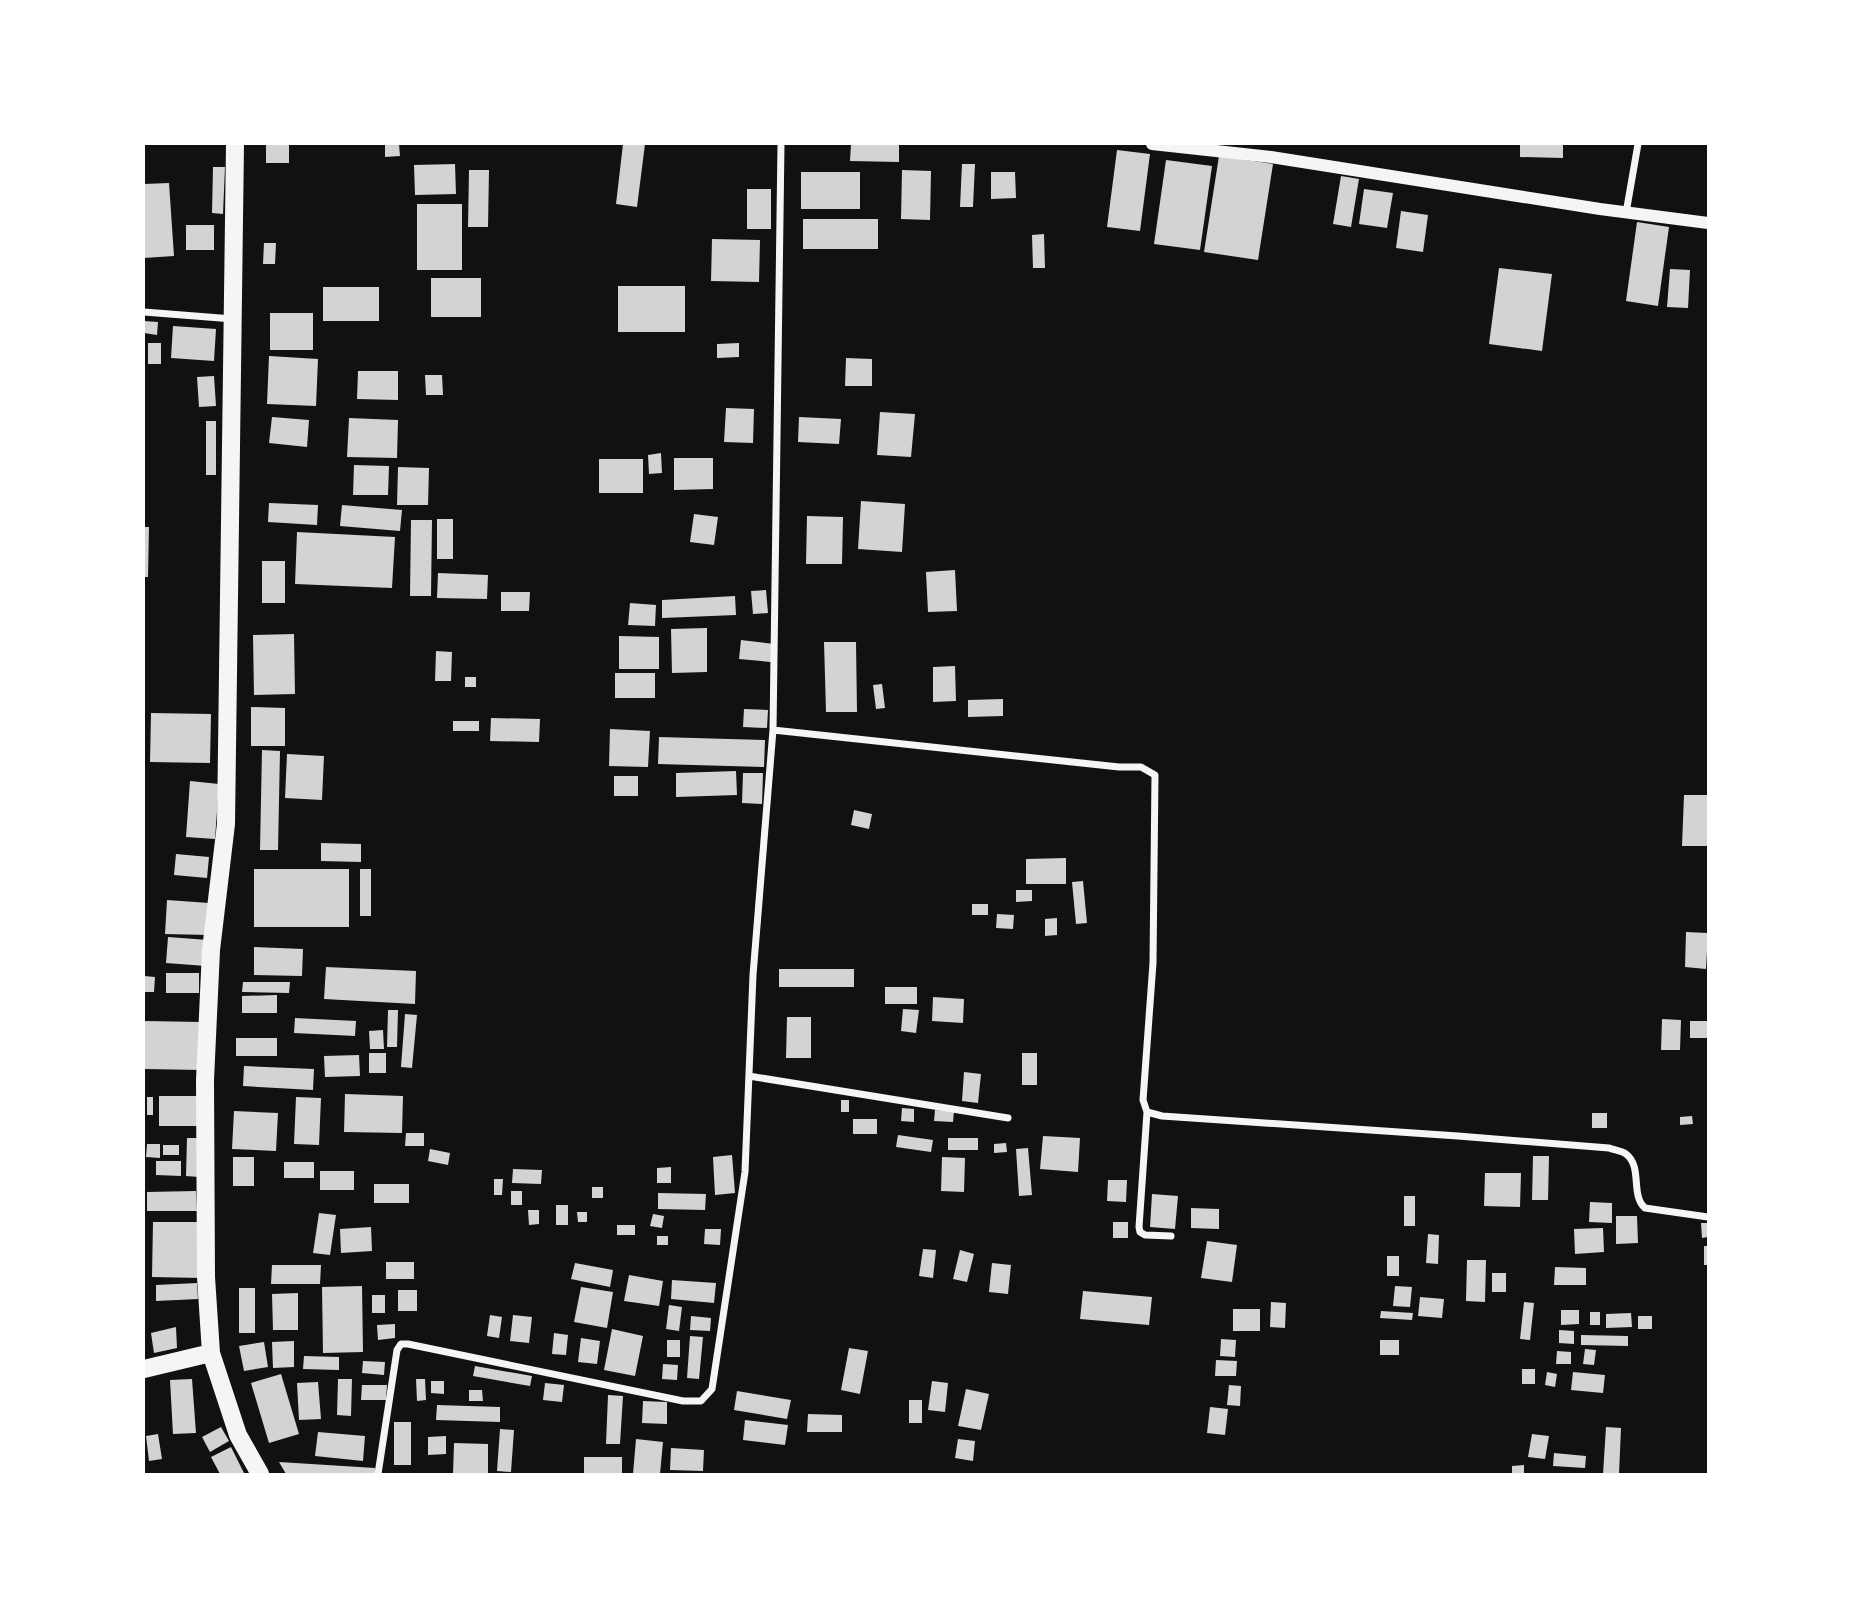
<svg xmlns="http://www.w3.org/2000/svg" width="1852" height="1618" font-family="'Open Sans',sans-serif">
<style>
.building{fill:#d3d3d3}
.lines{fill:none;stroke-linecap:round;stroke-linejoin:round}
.minor{stroke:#f5f5f5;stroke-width:7}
.tertiary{stroke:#f5f5f5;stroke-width:12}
.trunk{stroke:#f5f5f5;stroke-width:18}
</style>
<rect width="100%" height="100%" fill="#111"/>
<!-- building -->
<path class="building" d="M 266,144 L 289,144 L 289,163 L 266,163 Z
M 385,144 L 399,144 L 400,156 L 385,157 Z
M 623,144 L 645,144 L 637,207 L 616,204 Z
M 851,144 L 899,144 L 899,162 L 850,161 Z
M 1520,144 L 1563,144 L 1563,158 L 1520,157 Z
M 1117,150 L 1150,154 L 1140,231 L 1107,227 Z
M 1219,156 L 1273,164 L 1258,260 L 1204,252 Z
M 1166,160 L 1212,166 L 1200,250 L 1154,244 Z
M 455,164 L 456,194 L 415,195 L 414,165 Z
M 962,164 L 975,164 L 973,207 L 960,207 Z
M 213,167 L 225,167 L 223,214 L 212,213 Z
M 469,170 L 489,170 L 488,227 L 468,227 Z
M 902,170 L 931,171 L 930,220 L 901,219 Z
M 801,172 L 860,172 L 860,209 L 801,209 Z
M 991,172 L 1015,172 L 1016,198 L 991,199 Z
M 1341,176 L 1359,179 L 1351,227 L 1333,224 Z
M 169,183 L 174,256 L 144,258 L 144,184 Z
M 747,189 L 771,189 L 771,229 L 747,229 Z
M 1364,189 L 1393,193 L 1387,228 L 1359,224 Z
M 417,204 L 462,204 L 462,270 L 417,270 Z
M 1401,211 L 1428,215 L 1423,252 L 1396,248 Z
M 803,219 L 878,219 L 878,249 L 803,249 Z
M 1637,222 L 1669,227 L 1658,306 L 1626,301 Z
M 186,225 L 214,225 L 214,250 L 186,250 Z
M 1044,234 L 1045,268 L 1033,268 L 1032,235 Z
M 712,239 L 760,240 L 759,282 L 711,281 Z
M 264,243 L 276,243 L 275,264 L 263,264 Z
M 1499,268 L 1552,274 L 1542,351 L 1489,344 Z
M 1670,269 L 1690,270 L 1688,308 L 1667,307 Z
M 431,278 L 481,278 L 481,317 L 431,317 Z
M 618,286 L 685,286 L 685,332 L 618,332 Z
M 323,287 L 379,287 L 379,321 L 323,321 Z
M 270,313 L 313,313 L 313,350 L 270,350 Z
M 144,321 L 158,322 L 157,335 L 144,333 Z
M 173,326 L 216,329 L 214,361 L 171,358 Z
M 148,343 L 161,343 L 161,364 L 148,364 Z
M 739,343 L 739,357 L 717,358 L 717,344 Z
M 269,356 L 318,359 L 316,406 L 267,404 Z
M 846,358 L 872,359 L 872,386 L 845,386 Z
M 358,371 L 398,371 L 398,400 L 357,399 Z
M 425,375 L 442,375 L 443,395 L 426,395 Z
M 214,376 L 216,406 L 199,407 L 197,377 Z
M 726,408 L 754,409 L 753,443 L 724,442 Z
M 880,412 L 915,414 L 911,457 L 877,455 Z
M 272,417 L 309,420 L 307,447 L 269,443 Z
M 799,417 L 841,419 L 839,444 L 798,442 Z
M 349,418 L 398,420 L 397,458 L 347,457 Z
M 206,421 L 216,421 L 216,475 L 206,475 Z
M 661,453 L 662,473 L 649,474 L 648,455 Z
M 674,458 L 713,458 L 713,489 L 674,490 Z
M 599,459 L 643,459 L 643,493 L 599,493 Z
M 354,465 L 389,466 L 388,495 L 353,495 Z
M 398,467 L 429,468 L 428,505 L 397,505 Z
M 861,501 L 905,504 L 902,552 L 858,549 Z
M 269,503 L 318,505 L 317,525 L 268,522 Z
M 342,505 L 402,510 L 400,531 L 340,526 Z
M 694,514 L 718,517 L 714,545 L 690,542 Z
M 807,516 L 843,517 L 842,564 L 806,564 Z
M 437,519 L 453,519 L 453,559 L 437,559 Z
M 411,520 L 432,520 L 431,596 L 410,596 Z
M 144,527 L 149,527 L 148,577 L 144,577 Z
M 297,532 L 395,537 L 392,588 L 295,584 Z
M 262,561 L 285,561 L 285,603 L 262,603 Z
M 955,570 L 957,611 L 928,612 L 926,572 Z
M 438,573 L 488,575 L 487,599 L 437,598 Z
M 766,590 L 768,613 L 753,614 L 751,591 Z
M 501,592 L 530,592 L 529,611 L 501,611 Z
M 735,596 L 736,615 L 662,618 L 662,600 Z
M 630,603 L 656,605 L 655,626 L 628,625 Z
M 707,628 L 707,672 L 672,673 L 671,629 Z
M 294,634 L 295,694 L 254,695 L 253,635 Z
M 619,636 L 659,637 L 659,669 L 619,669 Z
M 741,640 L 774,644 L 771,662 L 739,659 Z
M 824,642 L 856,642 L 857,712 L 826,712 Z
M 436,651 L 452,652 L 451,681 L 435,681 Z
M 955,666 L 956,701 L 933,702 L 933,667 Z
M 615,673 L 655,673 L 655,698 L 615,698 Z
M 465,677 L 476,677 L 476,687 L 465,687 Z
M 882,684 L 885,708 L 876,709 L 873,685 Z
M 1003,699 L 1003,716 L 968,717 L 968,700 Z
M 251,707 L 285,708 L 285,746 L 251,746 Z
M 744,709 L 768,710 L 767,728 L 743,727 Z
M 151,713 L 211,714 L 210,763 L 150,762 Z
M 491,718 L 540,719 L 539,742 L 490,741 Z
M 453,721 L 479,721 L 479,731 L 453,731 Z
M 610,729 L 650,731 L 648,767 L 609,766 Z
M 659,737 L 765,740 L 764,767 L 658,764 Z
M 262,750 L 280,751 L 278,850 L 260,850 Z
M 287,754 L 324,756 L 322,800 L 285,798 Z
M 736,771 L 737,795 L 676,797 L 676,773 Z
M 743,773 L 763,773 L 762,804 L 742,803 Z
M 614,776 L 638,776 L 638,796 L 614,796 Z
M 190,781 L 219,784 L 215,839 L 186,837 Z
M 1684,795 L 1708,795 L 1708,846 L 1682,846 Z
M 854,810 L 872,814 L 869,829 L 851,825 Z
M 321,843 L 361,844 L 361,862 L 321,861 Z
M 176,854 L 209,857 L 207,878 L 174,875 Z
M 1066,858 L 1066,884 L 1026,884 L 1026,859 Z
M 254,869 L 349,869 L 349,927 L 254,927 Z
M 360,869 L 371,869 L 371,916 L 360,916 Z
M 1083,881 L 1087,923 L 1076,924 L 1072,882 Z
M 1016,890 L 1032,890 L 1032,901 L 1016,902 Z
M 167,900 L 209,903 L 208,935 L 165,934 Z
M 972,904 L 988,904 L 988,915 L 972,915 Z
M 997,914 L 1014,915 L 1013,929 L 996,928 Z
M 1057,918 L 1057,935 L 1045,936 L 1045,919 Z
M 1686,932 L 1708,933 L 1706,969 L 1685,967 Z
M 168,937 L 208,940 L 206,966 L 166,963 Z
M 254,947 L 303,949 L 302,976 L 254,975 Z
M 326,967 L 416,971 L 415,1004 L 324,999 Z
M 779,969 L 854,969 L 854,987 L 779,987 Z
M 166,973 L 199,973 L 199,993 L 166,993 Z
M 144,976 L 155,977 L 154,992 L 144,992 Z
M 243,982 L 290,982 L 289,993 L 242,992 Z
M 885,987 L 917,987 L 917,1004 L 885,1004 Z
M 277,995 L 277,1013 L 242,1013 L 242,996 Z
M 933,997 L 964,999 L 963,1023 L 932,1021 Z
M 903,1009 L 919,1010 L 916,1033 L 901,1031 Z
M 388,1010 L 398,1010 L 397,1047 L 387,1047 Z
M 405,1014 L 417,1015 L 412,1068 L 401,1067 Z
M 787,1017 L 811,1017 L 811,1058 L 786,1058 Z
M 295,1018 L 356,1021 L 355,1036 L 294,1033 Z
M 1662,1019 L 1681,1020 L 1680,1050 L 1661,1050 Z
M 144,1021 L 202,1022 L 201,1070 L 144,1069 Z
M 1690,1021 L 1708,1021 L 1708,1038 L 1690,1038 Z
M 383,1030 L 384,1049 L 370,1049 L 369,1031 Z
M 236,1038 L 277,1038 L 277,1056 L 236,1056 Z
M 369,1053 L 386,1053 L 386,1073 L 369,1073 Z
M 1022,1053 L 1037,1053 L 1037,1085 L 1022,1085 Z
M 359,1055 L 360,1076 L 325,1077 L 324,1056 Z
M 244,1066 L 314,1069 L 313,1090 L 243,1086 Z
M 964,1072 L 981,1074 L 978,1103 L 962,1101 Z
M 345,1094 L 403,1096 L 402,1133 L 344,1132 Z
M 159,1096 L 203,1096 L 203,1126 L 159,1126 Z
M 147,1097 L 153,1097 L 153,1115 L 147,1115 Z
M 296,1097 L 321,1098 L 319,1145 L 294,1144 Z
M 841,1100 L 849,1100 L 849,1112 L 841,1112 Z
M 902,1108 L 914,1109 L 914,1122 L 901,1121 Z
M 935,1110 L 954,1111 L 953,1122 L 934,1121 Z
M 234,1111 L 278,1113 L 276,1151 L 232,1149 Z
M 1592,1113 L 1607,1113 L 1607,1128 L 1592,1128 Z
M 1692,1116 L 1693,1124 L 1680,1125 L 1680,1117 Z
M 853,1119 L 877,1119 L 877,1134 L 853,1134 Z
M 406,1133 L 424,1133 L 424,1146 L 405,1146 Z
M 898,1135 L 933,1140 L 931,1152 L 896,1147 Z
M 1043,1136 L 1080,1138 L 1078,1172 L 1040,1169 Z
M 187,1138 L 200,1138 L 199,1177 L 186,1176 Z
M 948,1138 L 978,1138 L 978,1150 L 948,1150 Z
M 1006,1143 L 1007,1152 L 994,1153 L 994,1144 Z
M 147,1144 L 160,1144 L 160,1158 L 146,1157 Z
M 163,1145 L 179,1145 L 179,1155 L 163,1155 Z
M 1028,1148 L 1032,1195 L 1019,1196 L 1016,1149 Z
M 430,1149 L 450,1153 L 448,1165 L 428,1161 Z
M 732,1155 L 735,1193 L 715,1195 L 713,1157 Z
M 1533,1156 L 1549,1156 L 1548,1200 L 1532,1200 Z
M 233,1157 L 254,1157 L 254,1186 L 233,1186 Z
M 942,1157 L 965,1158 L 964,1192 L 941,1191 Z
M 156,1161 L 181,1161 L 181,1176 L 156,1175 Z
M 284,1162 L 314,1162 L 314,1178 L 284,1178 Z
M 671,1167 L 671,1183 L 657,1183 L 657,1168 Z
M 513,1169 L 542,1170 L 541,1184 L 512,1183 Z
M 320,1171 L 354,1171 L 354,1190 L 320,1190 Z
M 1485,1173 L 1521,1173 L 1520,1207 L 1484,1206 Z
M 494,1179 L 503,1179 L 502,1195 L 494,1195 Z
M 1108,1180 L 1127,1180 L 1126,1202 L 1107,1201 Z
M 374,1184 L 409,1184 L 409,1203 L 374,1203 Z
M 592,1187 L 603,1187 L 603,1198 L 592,1198 Z
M 196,1191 L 197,1211 L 147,1211 L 147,1192 Z
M 511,1191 L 522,1191 L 522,1205 L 511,1205 Z
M 658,1193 L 706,1194 L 705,1210 L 658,1209 Z
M 1152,1194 L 1178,1196 L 1175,1229 L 1150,1227 Z
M 1404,1196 L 1415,1196 L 1415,1226 L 1404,1226 Z
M 1590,1202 L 1612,1203 L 1612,1223 L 1589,1222 Z
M 556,1205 L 568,1205 L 568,1225 L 556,1225 Z
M 1191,1208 L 1219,1209 L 1219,1229 L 1191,1228 Z
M 528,1210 L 539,1210 L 539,1224 L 529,1225 Z
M 577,1212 L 587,1212 L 587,1222 L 578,1222 Z
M 319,1213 L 336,1215 L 330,1255 L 313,1253 Z
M 653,1214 L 664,1216 L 662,1228 L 650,1226 Z
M 1616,1216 L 1637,1216 L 1638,1243 L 1616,1244 Z
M 153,1222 L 203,1222 L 202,1278 L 152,1277 Z
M 1113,1222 L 1128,1222 L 1128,1238 L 1113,1238 Z
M 1701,1223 L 1708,1223 L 1708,1237 L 1702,1238 Z
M 617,1225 L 635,1225 L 635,1235 L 617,1235 Z
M 371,1227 L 372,1251 L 341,1253 L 340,1229 Z
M 1603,1228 L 1604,1252 L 1575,1254 L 1574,1229 Z
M 705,1229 L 721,1229 L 720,1245 L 704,1244 Z
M 1428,1234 L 1439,1235 L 1438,1264 L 1426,1263 Z
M 657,1236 L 668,1236 L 668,1245 L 657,1245 Z
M 1207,1241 L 1237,1245 L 1232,1282 L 1201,1278 Z
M 1704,1246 L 1708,1246 L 1708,1265 L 1704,1265 Z
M 923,1249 L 936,1250 L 933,1278 L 919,1276 Z
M 960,1250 L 974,1254 L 967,1282 L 953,1279 Z
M 1387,1256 L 1399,1256 L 1399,1276 L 1387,1276 Z
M 1467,1260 L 1486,1260 L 1485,1302 L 1466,1301 Z
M 386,1262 L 414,1262 L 414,1279 L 386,1279 Z
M 575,1263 L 613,1270 L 610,1287 L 571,1279 Z
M 992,1263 L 1011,1265 L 1008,1294 L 989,1292 Z
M 272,1265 L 321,1265 L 320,1284 L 271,1284 Z
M 1555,1267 L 1586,1268 L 1586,1285 L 1554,1285 Z
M 1492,1273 L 1506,1273 L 1506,1292 L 1492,1292 Z
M 629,1275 L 663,1281 L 659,1306 L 624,1301 Z
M 672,1280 L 716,1283 L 714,1303 L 671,1299 Z
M 197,1283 L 198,1299 L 156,1301 L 156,1285 Z
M 362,1286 L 363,1352 L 323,1353 L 322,1287 Z
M 1395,1286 L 1412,1287 L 1410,1307 L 1393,1306 Z
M 581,1287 L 613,1292 L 607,1328 L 574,1322 Z
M 239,1288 L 255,1288 L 255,1333 L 239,1333 Z
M 398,1290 L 417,1290 L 417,1311 L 398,1311 Z
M 1083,1291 L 1152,1297 L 1149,1325 L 1080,1319 Z
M 298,1293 L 298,1330 L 273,1330 L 272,1294 Z
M 372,1295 L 385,1295 L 385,1313 L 372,1313 Z
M 1420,1297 L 1444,1299 L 1442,1318 L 1418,1316 Z
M 1271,1302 L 1286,1303 L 1285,1328 L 1270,1327 Z
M 1524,1302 L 1534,1303 L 1530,1340 L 1520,1339 Z
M 669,1305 L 682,1307 L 679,1331 L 666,1329 Z
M 1233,1309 L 1260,1309 L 1260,1331 L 1233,1331 Z
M 1561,1310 L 1579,1310 L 1579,1324 L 1561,1325 Z
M 1381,1311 L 1413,1313 L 1412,1320 L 1380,1318 Z
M 1590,1312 L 1600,1312 L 1600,1325 L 1590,1325 Z
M 1631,1313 L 1632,1327 L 1606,1328 L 1606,1314 Z
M 490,1315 L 502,1317 L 499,1338 L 487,1336 Z
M 513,1315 L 532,1317 L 529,1343 L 510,1341 Z
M 691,1316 L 711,1318 L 710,1331 L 690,1330 Z
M 1638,1316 L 1652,1316 L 1652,1329 L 1638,1329 Z
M 395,1324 L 395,1338 L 378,1340 L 377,1325 Z
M 176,1327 L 177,1348 L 154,1353 L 151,1333 Z
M 612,1329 L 643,1336 L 635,1376 L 604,1370 Z
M 1559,1330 L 1574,1331 L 1574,1344 L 1559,1343 Z
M 554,1333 L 568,1335 L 566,1355 L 552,1354 Z
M 1581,1335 L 1628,1336 L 1628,1346 L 1581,1345 Z
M 690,1336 L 703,1337 L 699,1379 L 687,1378 Z
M 581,1338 L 600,1341 L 597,1364 L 578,1362 Z
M 1221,1339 L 1236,1340 L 1235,1357 L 1220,1356 Z
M 667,1340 L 680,1340 L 680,1357 L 667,1357 Z
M 1380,1340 L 1399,1340 L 1399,1355 L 1380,1355 Z
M 294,1341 L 294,1367 L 273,1368 L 272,1342 Z
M 264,1342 L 268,1367 L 244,1371 L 239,1346 Z
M 849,1348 L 868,1351 L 860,1394 L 841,1390 Z
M 1585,1349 L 1596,1350 L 1594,1365 L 1583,1364 Z
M 1557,1351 L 1571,1352 L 1571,1364 L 1556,1364 Z
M 304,1356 L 339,1357 L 339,1370 L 303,1369 Z
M 1216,1360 L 1237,1361 L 1236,1376 L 1215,1376 Z
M 363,1361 L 385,1362 L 384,1375 L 362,1373 Z
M 663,1364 L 678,1365 L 677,1380 L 662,1379 Z
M 475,1366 L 532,1376 L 530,1386 L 473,1376 Z
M 1522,1369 L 1535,1369 L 1535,1384 L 1522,1384 Z
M 1547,1372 L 1557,1374 L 1555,1387 L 1545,1385 Z
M 1573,1372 L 1605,1375 L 1603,1393 L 1571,1390 Z
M 281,1374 L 299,1434 L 269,1443 L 251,1383 Z
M 192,1379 L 196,1433 L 173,1434 L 170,1380 Z
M 338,1379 L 352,1379 L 351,1416 L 337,1415 Z
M 416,1379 L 425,1379 L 426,1400 L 417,1401 Z
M 431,1381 L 444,1381 L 444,1394 L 431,1393 Z
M 932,1381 L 948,1383 L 945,1412 L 928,1410 Z
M 318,1382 L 321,1419 L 299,1420 L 297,1383 Z
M 545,1383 L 564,1385 L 562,1402 L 543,1400 Z
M 362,1385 L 387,1385 L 386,1400 L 361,1400 Z
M 1229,1385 L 1241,1386 L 1240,1406 L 1227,1405 Z
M 966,1389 L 989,1394 L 981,1430 L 958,1426 Z
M 469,1390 L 482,1390 L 483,1401 L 469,1401 Z
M 737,1391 L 791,1400 L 787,1419 L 734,1410 Z
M 608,1395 L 623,1396 L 620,1444 L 606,1444 Z
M 909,1400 L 922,1400 L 922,1423 L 909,1423 Z
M 643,1401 L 667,1402 L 667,1424 L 642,1423 Z
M 437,1405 L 500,1407 L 500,1422 L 436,1420 Z
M 1210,1407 L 1228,1409 L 1225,1435 L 1207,1433 Z
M 808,1414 L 842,1415 L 842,1432 L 807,1432 Z
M 745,1420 L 788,1425 L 785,1445 L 743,1440 Z
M 394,1422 L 411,1422 L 411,1465 L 394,1465 Z
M 221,1427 L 229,1441 L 210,1452 L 202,1437 Z
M 1606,1427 L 1621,1428 L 1619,1474 L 1603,1474 Z
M 500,1429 L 514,1430 L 511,1472 L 497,1471 Z
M 318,1432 L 365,1436 L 363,1461 L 315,1456 Z
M 158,1434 L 162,1459 L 149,1461 L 146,1436 Z
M 1532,1434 L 1549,1436 L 1545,1459 L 1528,1457 Z
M 446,1436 L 446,1454 L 428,1455 L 428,1437 Z
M 636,1439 L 663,1442 L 660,1474 L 633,1474 Z
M 958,1439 L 975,1441 L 973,1461 L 955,1458 Z
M 454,1443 L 488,1444 L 488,1474 L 453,1474 Z
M 231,1447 L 244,1473 L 220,1474 L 211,1457 Z
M 671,1448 L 704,1450 L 703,1471 L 670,1470 Z
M 1554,1453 L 1586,1456 L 1585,1468 L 1553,1466 Z
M 584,1457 L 622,1457 L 622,1474 L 584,1474 Z
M 279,1462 L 375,1468 L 375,1474 L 286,1474 Z
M 1524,1465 L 1524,1474 L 1512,1474 L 1512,1466 Z"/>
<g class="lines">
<!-- minor -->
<path class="minor" d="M 1626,213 L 1638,144
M 144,312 L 233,319
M 773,730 L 1119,767 L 1141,767 L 1155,775 L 1153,963 L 1143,1100 L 1147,1112 L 1162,1116 L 1458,1136 L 1609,1148 C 1614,1150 1622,1151 1626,1154 C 1643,1167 1630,1195 1645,1208 L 1708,1217
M 749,1076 L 1008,1118
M 1147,1112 L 1139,1227 L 1140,1232 L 1145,1235 L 1171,1236
M 378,1474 L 397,1350 L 401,1344 L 408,1344 L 683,1401 L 701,1401 L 712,1389 L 745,1172 L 753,975 L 773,730 L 781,144"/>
<!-- tertiary -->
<path class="tertiary" d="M 1152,144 L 1271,157 L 1600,209 L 1708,223"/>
<!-- trunk -->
<path class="trunk" d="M 235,144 L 226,824 L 211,950 L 205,1080 L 206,1277 L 211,1353 L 238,1435 L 260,1474
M 144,1369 L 211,1353"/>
</g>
<!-- border -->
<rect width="1852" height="1618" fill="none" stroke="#ffffff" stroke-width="290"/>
</svg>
